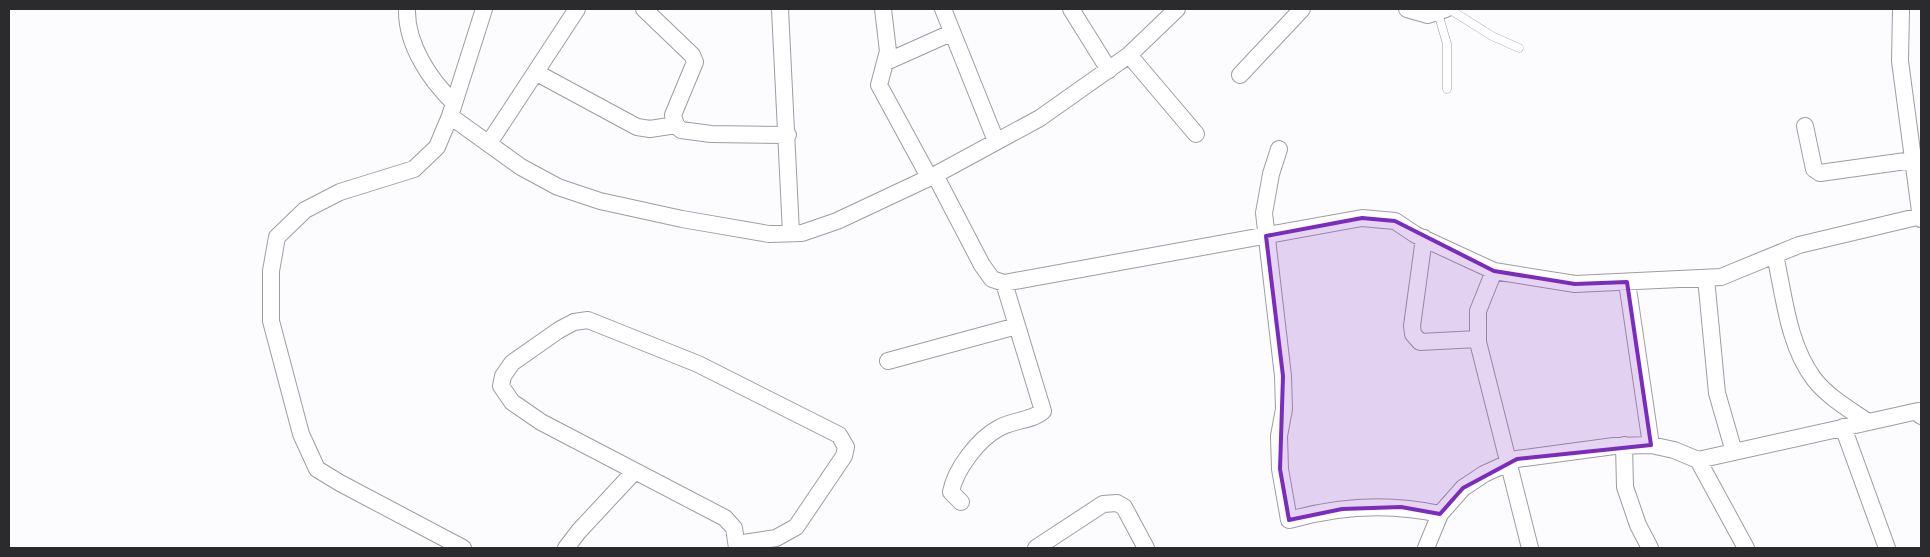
<svg xmlns="http://www.w3.org/2000/svg" width="1930" height="557" font-family="'Public Sans',sans-serif">
<style>
.lines{fill:none;stroke-linecap:round;stroke-linejoin:round}
.lane-casing{stroke:#9e9ca3;stroke-width:9}
.street-casing{stroke:#9e9ca3;stroke-width:18}
.lane{stroke:#fff;stroke-width:8}
.street{stroke:#fff;stroke-width:16}
.marked{fill:#7b2cbf;fill-opacity:0.2;stroke:#7b2cbf;stroke-width:4;stroke-linejoin:round}
</style>
<rect width="100%" height="100%" fill="#fcfbfe"/>
<g class="lines">
<defs>
<path id="lane" d="M 1449,9 L 1492,36 L 1519,48
M 1438,13 L 1447,44 L 1447,89"/>
<path id="street" d="M 407,9 C 406,44 430,80 454,103
M 644,9 L 692,55 L 695,62 L 673,115 L 676,125 L 681,130 L 711,134 L 788,135
M 780,9 L 791,233
M 883,9 L 888,51 L 879,85 L 929,177
M 943,9 L 996,141
M 1071,9 L 1109,70
M 1407,9 L 1428,15 L 1446,9
M 1901,9 L 1900,61 L 1921,219
M 1129,55 L 1196,134
M 886,62 L 951,33
M 537,73 L 637,127 L 650,129 L 676,125
M 1240,75 L 1302,9
M 450,116 L 521,167 L 558,187 L 600,201 L 682,219 L 769,234 L 802,233 L 837,221 L 935,175 L 1040,118 L 1129,55 L 1177,9
M 1805,126 L 1814,169 L 1820,173 L 1913,160
M 489,143 L 577,9
M 1279,149 L 1271,174 L 1264,213 L 1283,376 L 1284,409 L 1279,436 L 1280,469 L 1289,520 C 1338,506 1390,503 1440,514
M 935,175 L 982,265 L 992,279 L 1004,283 L 1362,218 L 1395,221 L 1416,235 L 1494,271 L 1575,284 L 1721,277 L 1799,245 L 1921,216
M 1424,238 L 1412,326 L 1413,334 L 1420,342 L 1478,339
M 1775,255 C 1784,295 1788,345 1814,379 C 1828,397 1849,409 1868,422
M 1494,271 L 1478,311 L 1478,342 L 1530,548
M 1706,278 L 1717,393 L 1734,452
M 1627,282 L 1651,445
M 888,361 L 1017,326
M 1843,427 L 1887,548
M 1624,445 L 1625,487 L 1638,525 L 1650,548
M 1698,460 L 1746,548
M 961,502 L 951,492 C 955,470 978,439 999,428 C 1012,420 1032,421 1043,411 L 1004,283
M 463,548 L 340,483 L 317,469 L 301,434 L 271,321 L 271,271 L 277,237 L 305,210 L 340,192 L 414,169 L 437,147 L 450,116 L 484,9
M 566,548 L 579,531 L 634,472
M 737,548 L 734,528 L 725,518 L 541,422 L 512,402 L 501,386 L 503,376 L 512,363 L 559,330 L 574,322 L 588,320 L 698,364 L 839,435 L 846,447 L 844,456 L 796,527 L 776,538 L 737,544
M 1036,548 L 1103,504 L 1117,503 L 1124,507 L 1146,548
M 1426,548 L 1440,514 L 1463,488 L 1484,474 L 1517,459 L 1614,446 L 1651,445 L 1674,450 L 1698,460 L 1918,411 L 1921,416"/>
</defs>
<!-- lane casing -->
<use href="#lane" class="lane-casing"/>
<!-- street casing -->
<use href="#street" class="street-casing"/>
<!-- lane -->
<use href="#lane" class="lane"/>
<!-- street -->
<use href="#street" class="street"/>
</g>
<!-- marked area -->
<path class="marked" d="M 1362,218 L 1395,221 L 1494,271 L 1575,284 L 1627,282 L 1651,445 L 1517,459 L 1463,488 L 1440,514 L 1401,507 L 1342,509 L 1289,520 L 1280,469 L 1283,376 L 1266,236 Z"/>
<!-- border -->
<rect width="1930" height="557" fill="none" stroke="#2b2a2d" stroke-width="20"/>
</svg>
